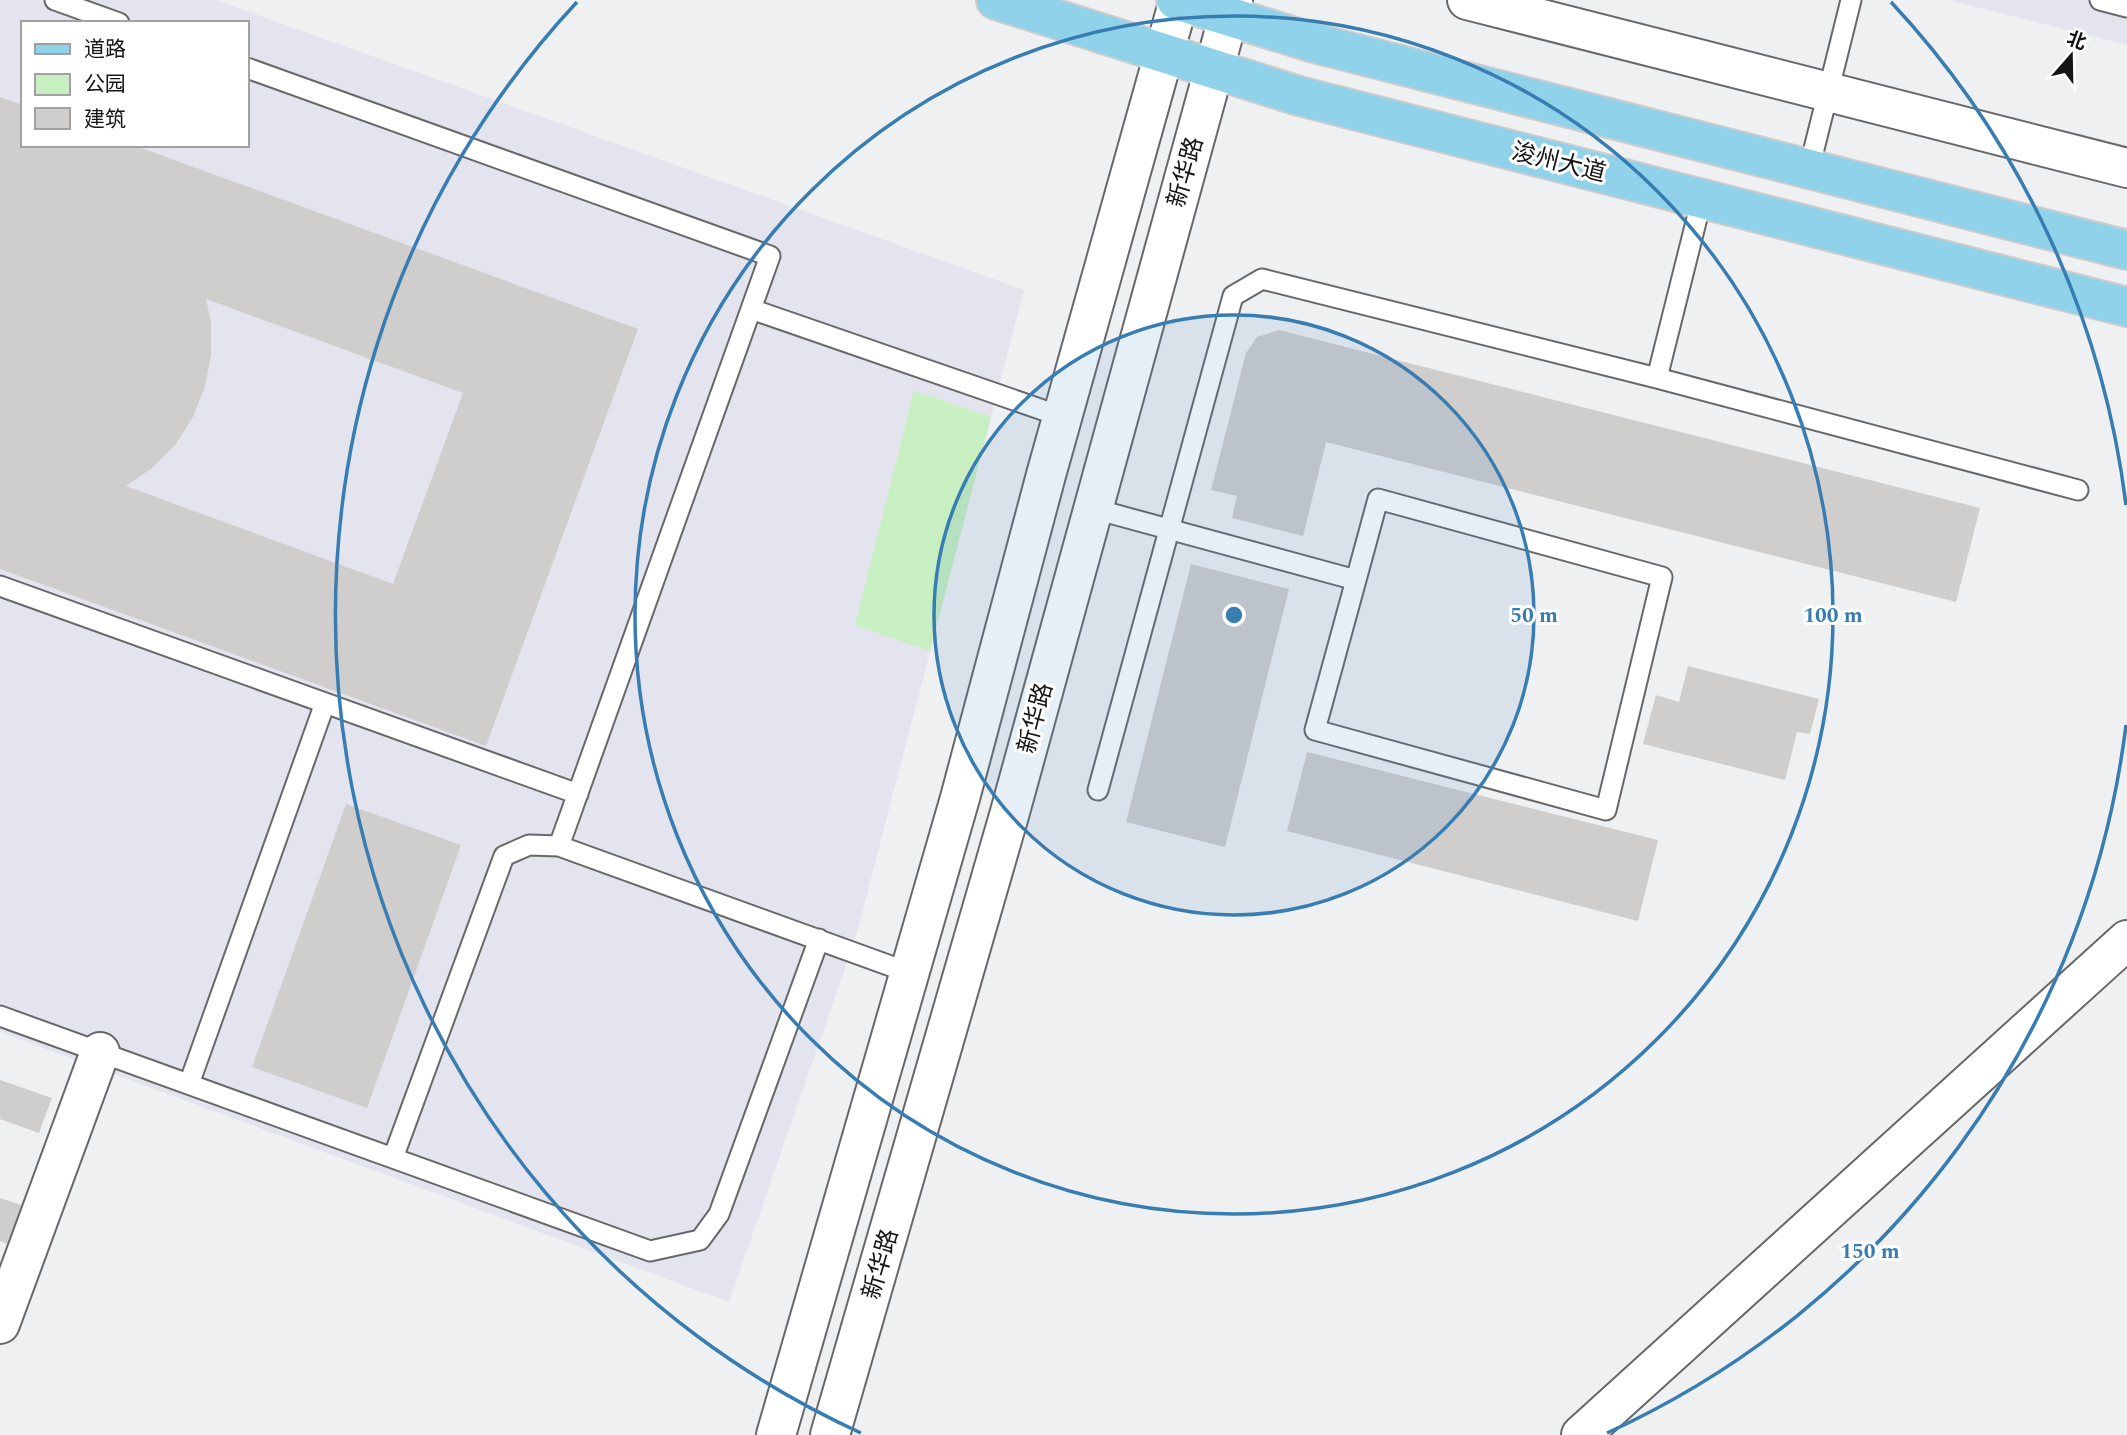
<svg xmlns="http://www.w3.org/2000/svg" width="2127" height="1435" font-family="Spectral,'Noto Sans SC',serif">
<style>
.built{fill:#e3e4ee;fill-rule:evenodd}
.green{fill:#c8efc1}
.building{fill:#d0cdcd;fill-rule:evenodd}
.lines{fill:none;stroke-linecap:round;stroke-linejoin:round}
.service-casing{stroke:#68686a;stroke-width:23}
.minor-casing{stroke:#68686a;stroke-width:42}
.secondary-casing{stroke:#68686a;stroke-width:42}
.primary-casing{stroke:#ccc;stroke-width:42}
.service{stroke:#fff;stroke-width:19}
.minor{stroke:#fff;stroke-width:38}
.secondary{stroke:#fff;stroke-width:38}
.primary{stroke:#91d2eb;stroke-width:38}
.ring{fill:none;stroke:#377db2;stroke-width:3.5}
.labels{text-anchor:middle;stroke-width:6;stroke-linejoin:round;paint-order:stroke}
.street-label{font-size:24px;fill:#151516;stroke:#fff}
.centre{fill:#377db2;stroke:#fff;stroke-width:3.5}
.ring-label{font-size:21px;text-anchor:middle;font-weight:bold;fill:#377db2;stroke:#fff;stroke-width:6;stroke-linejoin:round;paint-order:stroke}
</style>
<rect width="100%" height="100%" fill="#eff0f2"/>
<!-- built -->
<path class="built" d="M 0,0 L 216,0 L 1024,290 L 855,940 L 729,1302 L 0,1032 ZM 23,23 L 247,23 L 247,145 L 23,145 Z
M 1948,0 L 2127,0 L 2127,45 Z"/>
<!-- green -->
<path class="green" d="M 914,391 L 991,417 L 930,651 L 855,625 Z"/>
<!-- building -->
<path class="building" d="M 0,97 L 23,105 L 23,145 L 133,145 L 638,329 L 486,746 L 0,569 ZM 206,299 L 463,393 L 393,584 L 126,486 L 151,469 L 175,445 L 193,417 L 205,387 L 211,355 L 211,322 Z
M 1279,330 L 1980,508 L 1956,602 L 1326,442 L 1303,536 L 1232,518 L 1237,496 L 1211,490 L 1246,353 L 1257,337 Z
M 1191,564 L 1289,589 L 1225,847 L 1126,822 Z
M 1688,666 L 1819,699 L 1810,734 L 1797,732 L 1785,780 L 1643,744 L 1656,695 L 1679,702 Z
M 1307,752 L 1658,840 L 1638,921 L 1287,831 Z
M 346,804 L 461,845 L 367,1108 L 252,1067 Z
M 0,1080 L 52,1098 L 39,1133 L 0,1119 Z
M 0,1198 L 24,1206 L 10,1245 L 0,1241 Z"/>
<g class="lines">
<defs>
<path id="service" d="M 55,0 L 119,23
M 2100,0 L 2127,7
M 247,68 L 770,256 L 559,846 L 910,973
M 1809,169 L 1851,0
M 751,309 L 1063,417
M 1657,378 L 1702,198
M 1091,508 L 1356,580 L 1378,499 L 1662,577 L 1606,810 L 1315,730 L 1356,580
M 0,586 L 578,794
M 1098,790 L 1233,296 L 1262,279 L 1657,378 L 2078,490
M 0,1016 L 650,1251 L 700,1240 L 719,1214 L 819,939
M 189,1084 L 325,703
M 393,1158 L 504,856 L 529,845 L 559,846"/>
<path id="minor" d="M 1467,0 L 2127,168
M 0,1324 L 100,1052
M 1581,1435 L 2127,940"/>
<path id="secondary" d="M 776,1435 L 960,798 L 1046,475 L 1179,0
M 830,1435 L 1010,812 L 1233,0"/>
<path id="primary" d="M 996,0 L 1299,96 L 2127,307
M 1176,0 L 1314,43 L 2127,250"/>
</defs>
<!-- service casing -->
<use href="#service" class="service-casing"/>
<!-- minor casing -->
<use href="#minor" class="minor-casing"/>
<!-- secondary casing -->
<use href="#secondary" class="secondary-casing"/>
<!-- primary casing -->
<use href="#primary" class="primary-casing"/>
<!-- service -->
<use href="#service" class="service"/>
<!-- minor -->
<use href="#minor" class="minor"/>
<!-- secondary -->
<use href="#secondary" class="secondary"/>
<!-- primary -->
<use href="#primary" class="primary"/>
</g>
<!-- distance rings -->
<circle cx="1234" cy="615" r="300" fill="#377db2" fill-opacity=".12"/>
<g class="ring">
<circle cx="1234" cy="615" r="300"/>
<circle cx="1234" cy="615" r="599"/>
<path d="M2126 725A899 899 0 0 1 1607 1433M861 1433A899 899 0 0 1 577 2M1891 2A899 899 0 0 1 2126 505"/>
</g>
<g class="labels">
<!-- street labels -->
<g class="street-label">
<text transform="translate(1559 162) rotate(14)" y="8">浚州大道</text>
<text transform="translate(1185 172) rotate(-74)" y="8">新华路</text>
<text transform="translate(1035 718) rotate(-75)" y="8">新华路</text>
<text transform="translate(880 1264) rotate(-74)" y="8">新华路</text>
</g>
</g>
<circle cx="1234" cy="615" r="10" class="centre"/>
<g class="ring-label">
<text x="1534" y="622">50 m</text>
<text x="1833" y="622">100 m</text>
<text x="1870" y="1258">150 m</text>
</g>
<!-- legend -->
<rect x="21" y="21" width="228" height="126" fill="#ffffff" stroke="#a1a1a2" stroke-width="2"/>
<rect x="35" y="44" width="35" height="10" fill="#91d2eb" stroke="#a1a1a2" stroke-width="2"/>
<text x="84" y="56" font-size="21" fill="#151516">道路</text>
<rect x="35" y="74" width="35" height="21" fill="#c8efc1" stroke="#a1a1a2" stroke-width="2"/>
<text x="84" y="91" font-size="21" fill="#151516">公园</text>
<rect x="35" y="108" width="35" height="21" fill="#d0cdcd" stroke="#a1a1a2" stroke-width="2"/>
<text x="84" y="126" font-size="21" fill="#151516">建筑</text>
<!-- north arrow -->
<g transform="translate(2071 56) rotate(20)" stroke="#ffffff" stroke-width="5" paint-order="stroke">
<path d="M0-5L12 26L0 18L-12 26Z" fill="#151516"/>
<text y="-10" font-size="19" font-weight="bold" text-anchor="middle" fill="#151516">北</text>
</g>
</svg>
